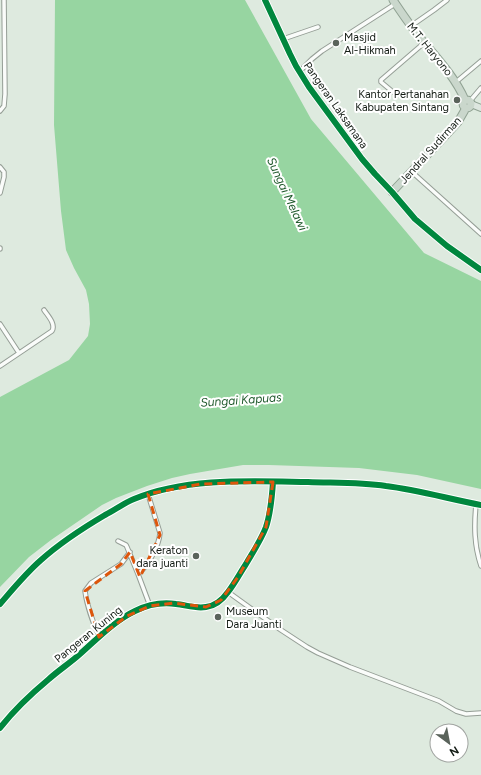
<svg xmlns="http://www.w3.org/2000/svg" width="481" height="775" font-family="Figtree,sans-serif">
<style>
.water{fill:#97d5a1}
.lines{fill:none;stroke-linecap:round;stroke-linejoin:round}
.street-casing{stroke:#959e96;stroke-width:5.5}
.secondary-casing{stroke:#959e96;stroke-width:7}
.primary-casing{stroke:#90a293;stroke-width:8}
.highway-casing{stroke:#90a293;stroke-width:9}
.street{stroke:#fafcfa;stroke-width:3.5}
.secondary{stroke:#ecf1ed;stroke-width:5}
.primary{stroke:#dde6df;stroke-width:6}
.highway{stroke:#cad7cc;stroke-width:7}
.cycleway-casing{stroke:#fff;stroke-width:8}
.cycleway{stroke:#00873e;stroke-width:6}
.marked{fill:none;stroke:#dd560c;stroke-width:3;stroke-dasharray:8 5;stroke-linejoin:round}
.poi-dot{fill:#5a635b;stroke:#fff;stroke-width:1.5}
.labels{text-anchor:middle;stroke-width:4;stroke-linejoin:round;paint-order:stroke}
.poi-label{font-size:11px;fill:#131b14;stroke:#fff;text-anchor:start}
.street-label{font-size:11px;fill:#131b14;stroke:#fff}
.water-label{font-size:12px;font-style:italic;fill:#205a2d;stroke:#fff}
</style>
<rect width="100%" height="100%" fill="#deeadf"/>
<!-- water -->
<path class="water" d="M 55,0 L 245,0 L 311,119 L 424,253 L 481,281 L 481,489 L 417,475 L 359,468 L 269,465 L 243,465 L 190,474 L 172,478 L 147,486 L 116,498 L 102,505 L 51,540 L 29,557 L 0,587 L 0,397 L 69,360 L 88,336 L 90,324 L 89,304 L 86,290 L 74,268 L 66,250 L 61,211 L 54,125 Z"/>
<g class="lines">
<defs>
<path id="street" d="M 411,26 L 434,10 L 447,0
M 283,39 L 318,27
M 300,71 L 312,59 L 322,51 L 395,4
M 456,82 L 481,61
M 393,92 L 381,82 L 381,80 L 424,43
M 470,101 L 481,88
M 0,111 L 4,106 L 5,94 L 4,0
M 0,167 L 4,172 L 4,177 L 0,193
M 412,172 L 481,234
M 0,248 L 0,249
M 0,324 L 19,353
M 0,366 L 52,331 C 56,324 48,316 44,310
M 148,494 L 160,533 C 159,546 148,566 138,574 L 150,606
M 476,504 C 474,526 474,545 481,566
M 118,541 L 126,545 L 127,547 L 138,574
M 228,592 L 281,630 L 307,647 L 318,653 L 350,667 L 439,701 L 456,711 L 466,714 L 481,713
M 0,604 C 13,589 26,573 41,560 C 60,543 83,528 105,515 C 115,510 124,503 134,499 C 186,477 253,481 308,482 C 334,483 360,482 386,486 C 418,490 449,499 481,505
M 99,637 C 93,622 87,607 85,591 L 91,583 L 121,564 L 130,552
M 0,728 C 14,710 31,694 49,679 C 59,670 70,663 80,654 C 97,639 114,621 135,611 C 147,605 162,602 176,604 C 186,605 196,609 206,607 C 215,606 223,599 228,592 C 235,583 240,573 246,564 C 253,552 261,540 266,527 C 271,512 272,497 273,482"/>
<path id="secondary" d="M 265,0 L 290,54 L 296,66 L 309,87 L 362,159 L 375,174 L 392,192 L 415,219 L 447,246 L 481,270"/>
<path id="primary" d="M 471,104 L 481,108"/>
<path id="highway" d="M 393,0 C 401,12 409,24 418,35 C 435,56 454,75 465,100
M463 104a4 4 0 1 1 8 0a4 4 0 1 1-8 0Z
M 392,192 L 448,133 L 458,122 L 466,108"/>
</defs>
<!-- street casing -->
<use href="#street" class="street-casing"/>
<!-- secondary casing -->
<use href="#secondary" class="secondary-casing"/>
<!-- primary casing -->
<use href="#primary" class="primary-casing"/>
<!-- highway casing -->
<use href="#highway" class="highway-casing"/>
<!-- street -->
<use href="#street" class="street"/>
<!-- secondary -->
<use href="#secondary" class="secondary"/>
<!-- primary -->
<use href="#primary" class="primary"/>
<!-- highway -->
<use href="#highway" class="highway"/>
<defs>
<path id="cycleway" d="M 265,0 L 290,54 L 296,66 L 309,87 L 362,159 L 375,174 L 392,192 L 415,219 L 447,246 L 481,270
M 0,604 C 13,589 26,573 41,560 C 60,543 83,528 105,515 C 115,510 124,503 134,499 C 186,477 253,481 308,482 C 334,483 360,482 386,486 C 418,490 449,499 481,505
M 0,728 C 14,710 31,694 49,679 C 59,670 70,663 80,654 C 97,639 114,621 135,611 C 147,605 162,602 176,604 C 186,605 196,609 206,607 C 215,606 223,599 228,592 C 235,583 240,573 246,564 C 253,552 261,540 266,527 C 271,512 272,497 273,482"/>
</defs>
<!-- cycleway casing -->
<use href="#cycleway" class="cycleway-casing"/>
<!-- cycleway -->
<use href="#cycleway" class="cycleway"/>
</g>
<!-- marked area -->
<path class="marked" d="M 273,482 L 266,527 L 238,577 L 221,600 L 206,607 L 174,603 L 150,606 L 127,616 L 99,637 L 85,591 L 121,564 L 130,552 L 140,577 L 160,535 L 148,494 L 201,484 Z"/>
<!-- markers -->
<g class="poi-dot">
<circle cx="336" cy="43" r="4"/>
<circle cx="457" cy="100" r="4"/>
<circle cx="196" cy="556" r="4"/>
<circle cx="218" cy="617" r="4"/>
</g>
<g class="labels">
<!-- poi labels -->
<g class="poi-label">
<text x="344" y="41">Masjid<tspan x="344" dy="13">Al-Hikmah</tspan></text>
<text x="449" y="98" text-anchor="end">Kantor Pertanahan<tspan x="449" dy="13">Kabupaten Sintang</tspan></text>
<text x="188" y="554" text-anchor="end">Keraton<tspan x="188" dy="13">dara juanti</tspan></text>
<text x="226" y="615">Museum<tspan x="226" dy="13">Dara Juanti</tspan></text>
</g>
<!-- street labels -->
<g class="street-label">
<text transform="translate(430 49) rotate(51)" y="4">M.T. Haryono</text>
<text transform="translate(336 105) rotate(55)" y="4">Pangeran Laksamana</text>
<text transform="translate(430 150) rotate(-48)" y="4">Jendral Sudirman</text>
<text transform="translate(88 634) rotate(-39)" y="4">Pangeran Kuning</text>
</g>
<!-- water labels -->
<g class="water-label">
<text transform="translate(287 194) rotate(65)" y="4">Sungai Melawi</text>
<text transform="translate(241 400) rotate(-4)" y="4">Sungai Kapuas</text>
</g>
</g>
<!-- north arrow -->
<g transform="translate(449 743) rotate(148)"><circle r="19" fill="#ffffff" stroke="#a1a4a1"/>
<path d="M0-3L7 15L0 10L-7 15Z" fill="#5a635b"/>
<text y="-6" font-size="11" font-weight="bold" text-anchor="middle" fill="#131b14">N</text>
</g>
</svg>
